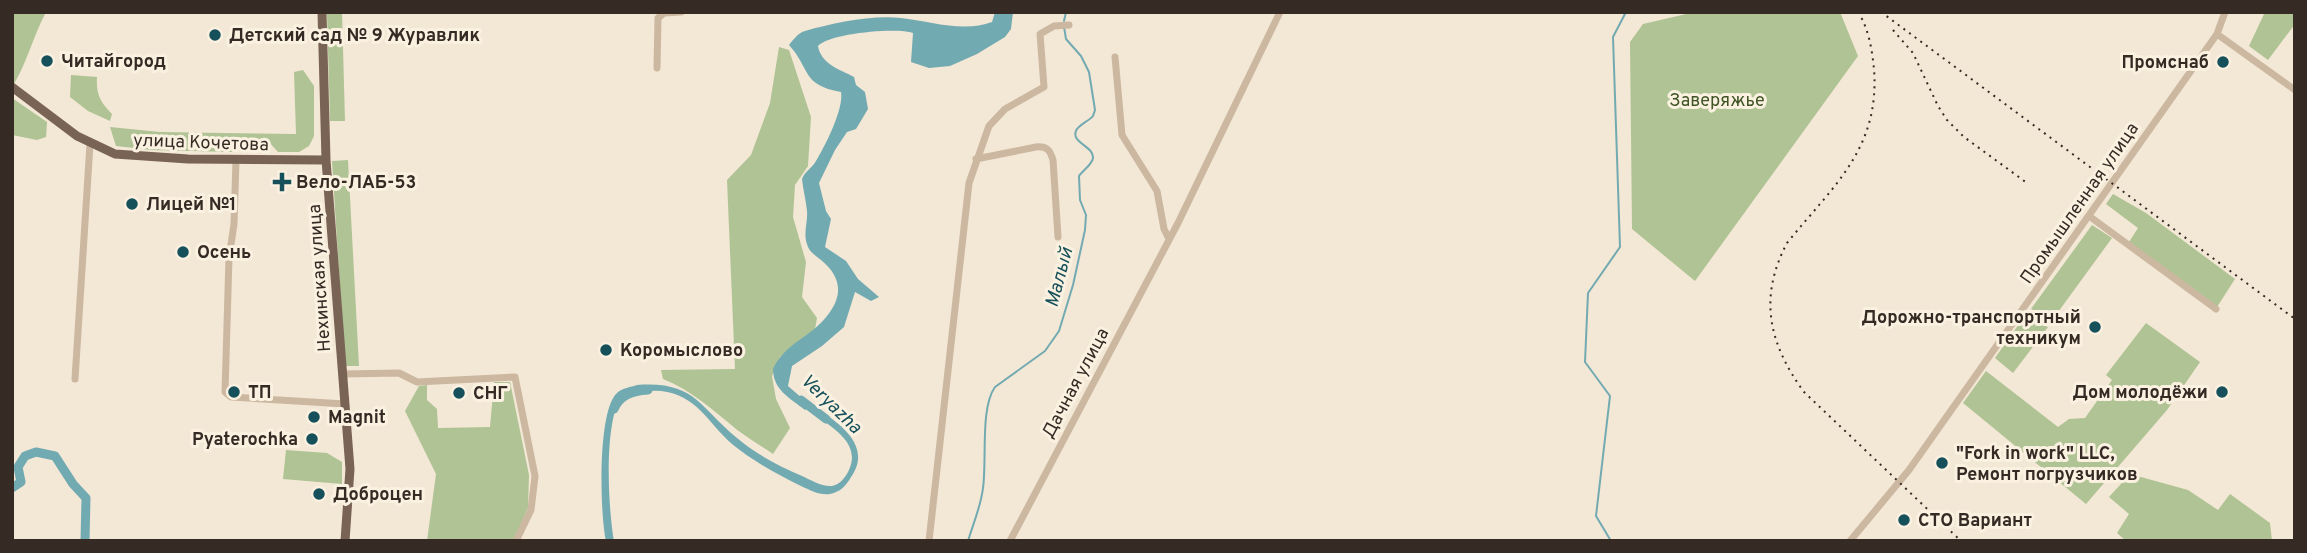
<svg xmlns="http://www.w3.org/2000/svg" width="2307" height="553" font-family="Overpass,sans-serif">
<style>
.green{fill:#afc394}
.water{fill:#72aab2}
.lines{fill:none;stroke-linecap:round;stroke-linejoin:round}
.stream{stroke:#72aab2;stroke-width:2}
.river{stroke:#72aab2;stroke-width:9}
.minor{stroke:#ccb8a0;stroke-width:7}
.major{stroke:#796354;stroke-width:9}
.rail{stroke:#352b24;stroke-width:2;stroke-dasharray:2 5;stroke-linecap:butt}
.poi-dot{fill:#16505a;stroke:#fbf1e1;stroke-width:2.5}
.labels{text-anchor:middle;stroke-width:6;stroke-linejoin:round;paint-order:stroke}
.poi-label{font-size:18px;font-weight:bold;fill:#352b24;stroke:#fbf1e1;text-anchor:start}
.park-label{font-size:18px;fill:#405526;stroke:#fbf1e1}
.street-label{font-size:18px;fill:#352b24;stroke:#fbf1e1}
.water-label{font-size:19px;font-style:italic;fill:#16505a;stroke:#fbf1e1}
</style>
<rect width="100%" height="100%" fill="#f3e7d5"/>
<!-- green -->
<path class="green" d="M 327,12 L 342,12 L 345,121 L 330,121 Z
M 1695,12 L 1840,12 L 1858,56 L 1695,281 L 1632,229 L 1630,42 L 1643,24 Z
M 2265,12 L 2295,12 L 2295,24 L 2268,60 L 2249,46 Z
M 12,13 L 45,14 C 33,37 27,62 14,84 L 12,83 Z
M 779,47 L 789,50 L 811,117 L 808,166 L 795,185 L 793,217 L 806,262 L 802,297 L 817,318 L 815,329 L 780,357 L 772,376 L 776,399 L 790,428 L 773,454 C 761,446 748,438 736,429 C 713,410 691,390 663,379 L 661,370 L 735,369 L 727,180 L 751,155 L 770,103 Z
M 303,70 L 314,86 L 314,136 L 309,146 L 299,152 L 278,152 L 269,142 L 243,142 L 232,152 L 152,150 L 116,146 L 110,127 L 160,132 L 296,134 L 294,72 Z
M 71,75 L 97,77 C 96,94 100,102 112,114 L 110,121 L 88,111 L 70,97 Z
M 12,98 L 47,122 L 46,137 L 37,140 L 12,135 Z
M 348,160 L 359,366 L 345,366 L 332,161 Z
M 2113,194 L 2146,213 L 2235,279 L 2217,307 L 2129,242 L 2138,228 L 2106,204 Z
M 2092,225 L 2112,238 L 2053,319 L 2031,309 Z
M 2024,317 L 2048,327 L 2013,373 L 1995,358 Z
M 2146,323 L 2200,362 L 2167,410 L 2086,504 L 1963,403 L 1986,371 L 2058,427 L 2069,419 L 2085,418 L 2112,380 L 2106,375 Z
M 494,382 L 510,382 L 529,475 L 528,508 L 513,541 L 427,541 L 436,474 L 405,411 L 419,386 L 427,385 L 427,400 L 437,409 L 438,428 L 490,427 Z
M 286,450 L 327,453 L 342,462 L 342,484 L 283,479 Z
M 2130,474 L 2188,490 L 2218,510 L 2230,494 L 2270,523 L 2272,541 L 2126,541 L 2117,533 L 2129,514 L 2109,497 Z"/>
<!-- water -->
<path class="water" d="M 995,12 L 1013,12 L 1011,29 L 1005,37 L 977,54 L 950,66 L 929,68 L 911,62 L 913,33 C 898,27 829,33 818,46 C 821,64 839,69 854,77 L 856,85 L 865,92 L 868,109 L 856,129 L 847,132 L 835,150 L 819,183 L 826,211 L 831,219 L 825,247 L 846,261 L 858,279 L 879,297 L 871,301 L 855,292 L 844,327 L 822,346 L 792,366 L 788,386 L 811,406 L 805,410 C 790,398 773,390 773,369 C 784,344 811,337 827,316 C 844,295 841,276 821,260 C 815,255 809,252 807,244 C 803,234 808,221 807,211 C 806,200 803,190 802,179 C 805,171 812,168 816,161 C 825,146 844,109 841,92 C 801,85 811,69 789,45 C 793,40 799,32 805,31 C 834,23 870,15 901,18 C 929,21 964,33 992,22 Z
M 637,385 C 695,381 698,406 737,438 C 757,455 779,466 802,476 C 811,480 822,487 832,486 C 839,485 845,478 848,472 C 863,443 832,428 814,414 L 819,410 C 842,425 872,447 851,477 C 848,483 842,490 836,492 C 824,498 812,491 801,486 C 776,474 753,461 732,444 C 707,422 697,395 661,391 C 646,390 633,391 620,398 C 604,428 608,507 614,541 L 606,541 C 600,515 597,411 617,393 C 622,388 631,387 637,385 Z"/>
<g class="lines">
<!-- stream -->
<path class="stream" d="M 1064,21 L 1066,12
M 968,541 C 973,524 981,506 983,488 C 987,460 980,408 995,387 L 1045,351 L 1059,331 L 1073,285 L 1085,230 L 1086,215 L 1080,200 L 1079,176 C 1082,171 1092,165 1093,158 C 1094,146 1071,143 1076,131 C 1078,125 1089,121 1093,116 L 1095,110 L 1089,72 L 1081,56 L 1066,39 L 1064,27
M 1611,541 L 1596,516 L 1610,396 L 1585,362 L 1588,293 L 1620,247 L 1613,37 L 1626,12"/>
<!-- river -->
<path class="river" d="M 801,400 L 826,419
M 614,409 C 620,395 632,391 648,390
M 12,488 L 21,482 L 18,467 L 25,456 L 36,452 L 55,456 L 73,484 L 86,498 L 85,541"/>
<!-- minor -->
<path class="minor" d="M 2217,34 L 2295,90
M 1115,57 L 1122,135 L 1157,191 L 1164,229 L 1169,239
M 657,68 L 658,18 L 664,13 L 681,12
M 976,159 L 1036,147 C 1047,146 1050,150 1053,160 L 1058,237
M 236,160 L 234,224 L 229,258 L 225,392 L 231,397 L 345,404
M 2089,216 L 2216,309
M 342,374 L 399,373 L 417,382 L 515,377 L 535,476 L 531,510 L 516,541
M 75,379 L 90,144
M 929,541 L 969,183 L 989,126 L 1005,109 L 1044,87 L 1040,34 L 1054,26 L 1069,25
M 1010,541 L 1178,223 L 1280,12
M 1850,541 L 1909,470 L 2217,34 L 2225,12"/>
<!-- major -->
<path class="major" d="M 322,12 L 326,160 L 350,469 L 345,541
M 12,87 L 77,136 L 115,154 L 188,159 L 326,160"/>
<!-- rail -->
<path class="rail" d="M 1858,12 C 1869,29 1872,50 1874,69 C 1880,149 1833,186 1787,243 C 1758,298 1769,344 1804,392 L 1961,541
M 1881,12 L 2295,319
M 1893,30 L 1913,53 L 1938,106 L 1947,120 L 1964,137 L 2027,183"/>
</g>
<!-- markers -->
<g class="poi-dot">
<circle cx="215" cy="35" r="7"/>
<circle cx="47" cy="61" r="7"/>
<circle cx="2223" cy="62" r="7"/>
<path d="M278.5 171.5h7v7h7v7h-7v7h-7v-7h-7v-7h7z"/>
<circle cx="132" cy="204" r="7"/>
<circle cx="183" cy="252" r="7"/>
<circle cx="2095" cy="327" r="7"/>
<circle cx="606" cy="350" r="7"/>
<circle cx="234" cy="392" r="7"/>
<circle cx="2222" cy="392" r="7"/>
<circle cx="459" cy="393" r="7"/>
<circle cx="314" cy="417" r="7"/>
<circle cx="312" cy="439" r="7"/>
<circle cx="1942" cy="463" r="7"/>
<circle cx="319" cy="494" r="7"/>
<circle cx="1904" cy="520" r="7"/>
</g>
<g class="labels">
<!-- poi labels -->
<g class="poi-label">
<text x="229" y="41">Детский сад № 9 Журавлик</text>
<text x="61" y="67">Читайгород</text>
<text x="2209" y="68" text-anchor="end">Промснаб</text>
<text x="296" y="188">Вело-ЛАБ-53</text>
<text x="146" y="210">Лицей №1</text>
<text x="197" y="258">Осень</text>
<text x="2081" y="323" text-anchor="end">Дорожно-транспортный<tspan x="2081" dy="21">техникум</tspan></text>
<text x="620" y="356">Коромыслово</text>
<text x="248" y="398">ТП</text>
<text x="2208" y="398" text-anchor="end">Дом молодёжи</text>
<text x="473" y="399">СНГ</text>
<text x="328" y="423">Magnit</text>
<text x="298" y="445" text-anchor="end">Pyaterochka</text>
<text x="1956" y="459">"Fork in work" LLC,<tspan x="1956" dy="21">Ремонт погрузчиков</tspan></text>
<text x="333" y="500">Доброцен</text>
<text x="1918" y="526">СТО Вариант</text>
</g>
<!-- park labels -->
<g class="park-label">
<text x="1717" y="106">Заверяжье</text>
</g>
<!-- street labels -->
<g class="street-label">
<text transform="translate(201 142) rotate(2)" y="6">улица Кочетова</text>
<text transform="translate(2079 203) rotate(-55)" y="6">Промышленная улица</text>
<text transform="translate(319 278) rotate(-94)" y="6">Нехинская улица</text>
<text transform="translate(1075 383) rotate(-62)" y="6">Дачная улица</text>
</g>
<!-- water labels -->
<g class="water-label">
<text transform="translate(1058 277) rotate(-75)" y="7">Малый</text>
<text transform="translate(832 403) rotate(44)" y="7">Veryazha</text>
</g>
</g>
<!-- border -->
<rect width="2307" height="553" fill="none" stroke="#352b24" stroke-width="28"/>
</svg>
